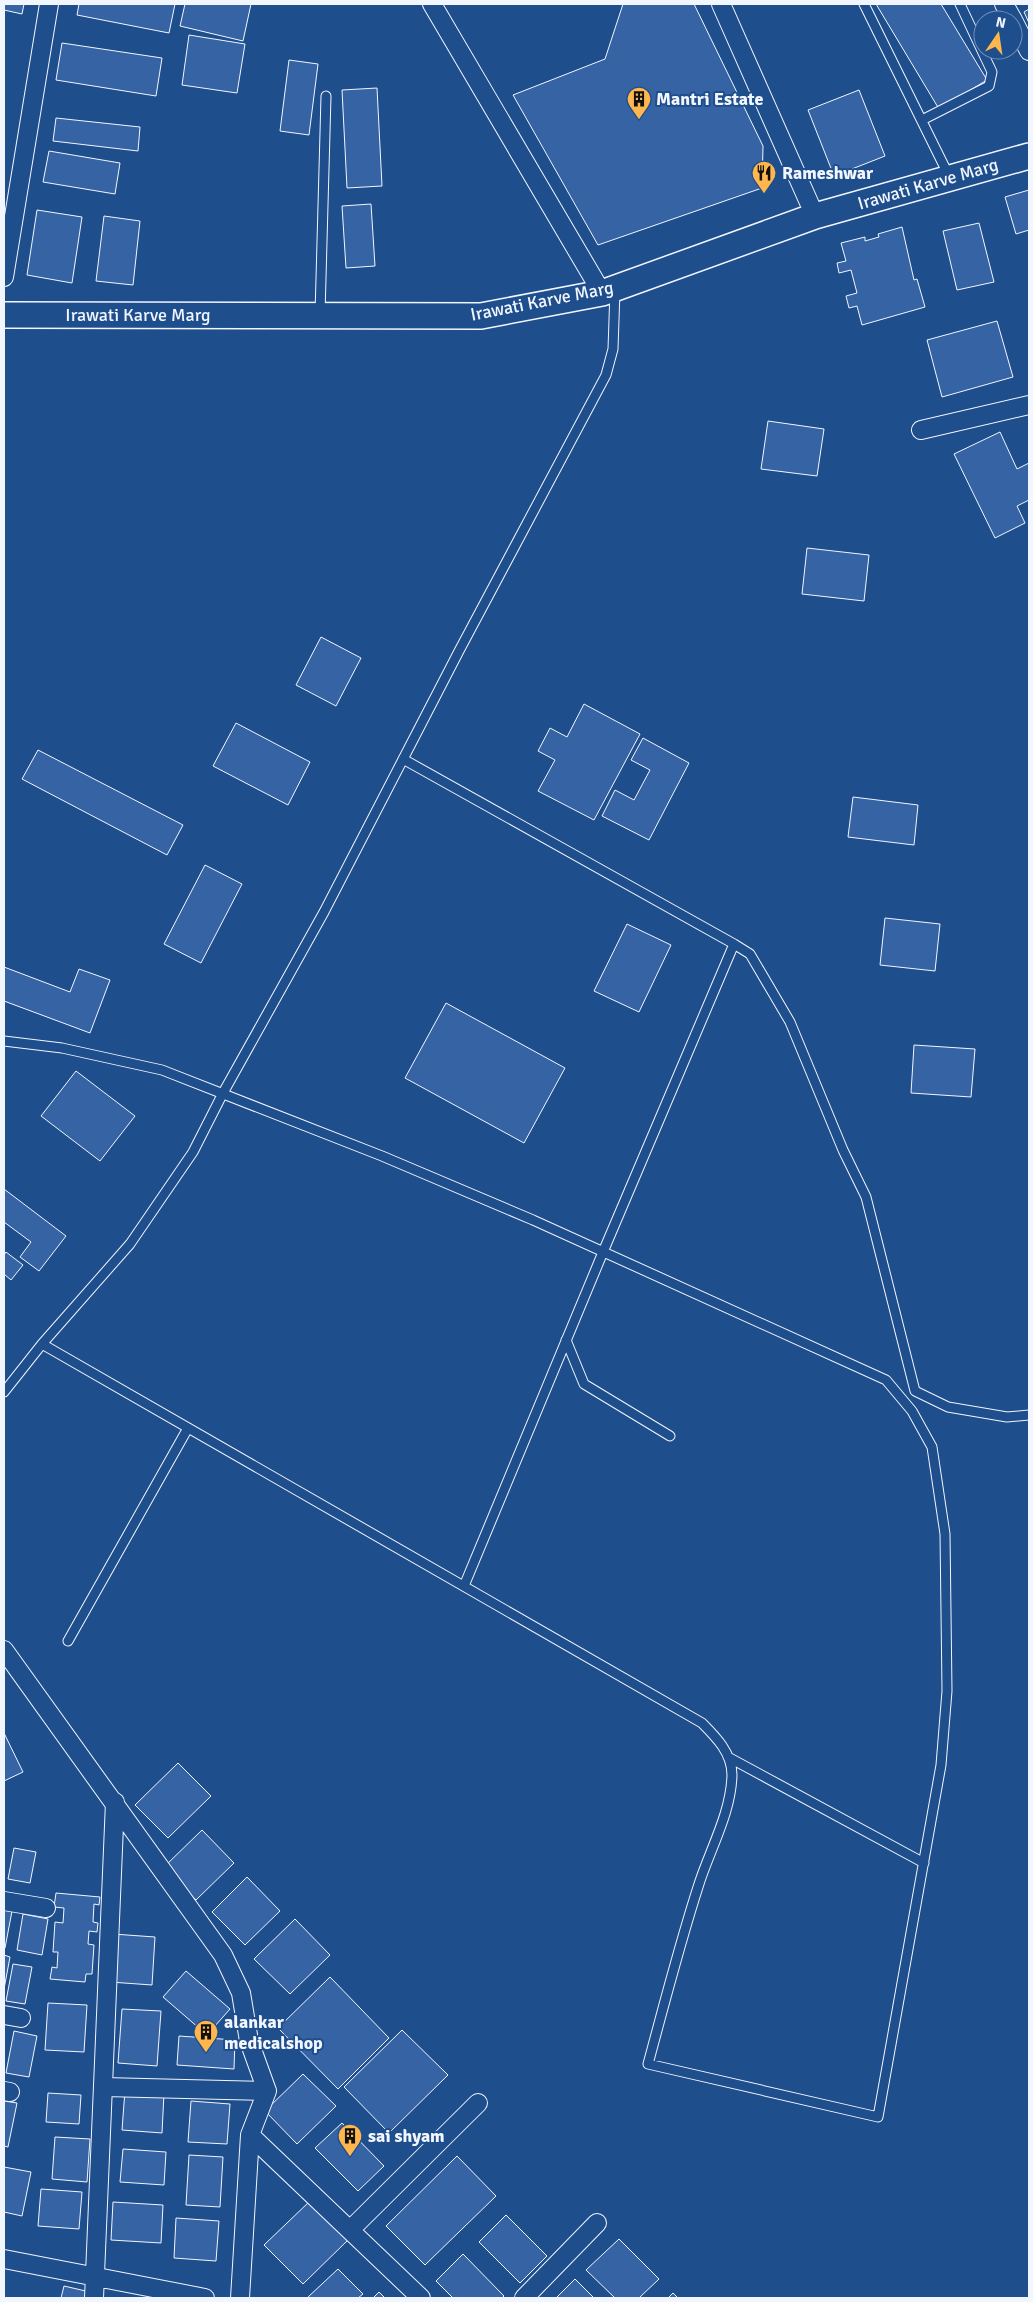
<svg xmlns="http://www.w3.org/2000/svg" width="1033" height="2302" font-family="Signika,sans-serif">
<style>
.building{fill:#3563a3;stroke:#f2f6ff}
.lines{fill:none;stroke-linecap:round;stroke-linejoin:round}
.lane-casing{stroke:#f2f6ff;stroke-width:11}
.street-casing{stroke:#f2f6ff;stroke-width:20}
.secondary-casing{stroke:#f2f6ff;stroke-width:28}
.lane{stroke:#1f4e8c;stroke-width:9}
.street{stroke:#1f4e8c;stroke-width:18}
.secondary{stroke:#1f4e8c;stroke-width:25}
.labels{text-anchor:middle;stroke-width:4;stroke-linejoin:round;paint-order:stroke}
.poi-label{font-size:18px;font-weight:bold;fill:#f2f6ff;stroke:#1f4e8c;text-anchor:start}
.street-label{font-size:18px;fill:#f2f6ff;stroke:#1f4e8c}
</style>
<rect width="100%" height="100%" fill="#1f4e8c"/>
<!-- building -->
<path class="building" d="M 4,4 L 24,4 L 22,14 L 4,10 Z
M 79,4 L 175,4 L 169,33 L 77,15 Z
M 185,4 L 251,4 L 243,41 L 180,26 Z
M 623,4 L 694,4 L 763,146 L 762,188 L 598,245 L 513,95 L 605,59 Z
M 876,4 L 941,4 L 987,80 L 939,109 Z
M 1029,9 L 1029,23 L 1024,12 Z
M 189,35 L 245,44 L 237,93 L 182,85 Z
M 62,43 L 162,58 L 156,96 L 56,80 Z
M 289,60 L 318,64 L 309,135 L 280,131 Z
M 377,88 L 382,186 L 347,188 L 342,90 Z
M 859,90 L 885,156 L 834,176 L 808,110 Z
M 56,118 L 140,127 L 138,151 L 53,141 Z
M 49,151 L 120,163 L 115,194 L 43,182 Z
M 1029,190 L 1029,230 L 1016,234 L 1005,197 Z
M 371,204 L 375,266 L 346,268 L 342,206 Z
M 37,210 L 82,217 L 72,283 L 27,275 Z
M 104,216 L 140,221 L 133,285 L 96,281 Z
M 979,223 L 994,282 L 957,290 L 943,231 Z
M 902,227 L 914,280 L 917,279 L 925,307 L 862,325 L 857,306 L 849,308 L 846,296 L 857,293 L 851,270 L 839,273 L 837,263 L 846,261 L 841,243 L 865,237 L 865,241 L 879,237 L 878,234 Z
M 997,321 L 1013,377 L 942,397 L 927,340 Z
M 768,421 L 824,429 L 817,476 L 761,469 Z
M 1000,432 L 1017,469 L 1029,463 L 1029,500 L 1017,506 L 1025,523 L 995,538 L 954,454 Z
M 807,548 L 869,555 L 864,601 L 802,594 Z
M 321,637 L 361,658 L 336,706 L 296,685 Z
M 584,704 L 640,734 L 594,820 L 538,791 L 555,760 L 538,751 L 550,728 L 567,737 Z
M 236,723 L 310,762 L 288,805 L 213,766 Z
M 643,738 L 689,763 L 649,840 L 602,816 L 615,790 L 634,800 L 650,770 L 631,760 Z
M 38,750 L 183,825 L 167,855 L 22,779 Z
M 853,797 L 918,805 L 914,845 L 848,837 Z
M 205,865 L 242,884 L 201,963 L 164,944 Z
M 885,918 L 940,924 L 935,971 L 880,965 Z
M 627,924 L 671,945 L 639,1012 L 594,991 Z
M 4,967 L 70,992 L 79,969 L 110,980 L 90,1033 L 4,1001 Z
M 446,1003 L 565,1068 L 524,1143 L 405,1078 Z
M 914,1045 L 975,1049 L 971,1097 L 911,1093 Z
M 76,1071 L 135,1116 L 100,1161 L 41,1116 Z
M 4,1189 L 66,1236 L 39,1271 L 20,1257 L 31,1242 L 4,1222 Z
M 6,1252 L 23,1265 L 11,1280 L 4,1274 L 4,1255 Z
M 4,1733 L 23,1772 L 4,1781 Z
M 178,1763 L 211,1796 L 168,1838 L 135,1805 Z
M 202,1830 L 234,1863 L 196,1900 L 164,1867 Z
M 14,1848 L 36,1852 L 30,1883 L 8,1879 Z
M 247,1877 L 280,1911 L 245,1945 L 212,1912 Z
M 56,1893 L 100,1897 L 99,1905 L 94,1904 L 93,1922 L 98,1923 L 97,1932 L 89,1931 L 88,1944 L 94,1945 L 92,1974 L 86,1974 L 85,1982 L 50,1979 L 52,1967 L 57,1968 L 58,1952 L 53,1952 L 55,1922 L 63,1923 L 64,1908 L 54,1907 Z
M 4,1909 L 12,1911 L 5,1948 L 4,1948 Z
M 23,1914 L 48,1919 L 42,1955 L 17,1950 Z
M 295,1919 L 330,1955 L 290,1994 L 254,1959 Z
M 113,1934 L 155,1937 L 152,1985 L 110,1982 Z
M 4,1955 L 10,1957 L 4,1989 Z
M 13,1964 L 32,1967 L 25,2004 L 6,2001 Z
M 186,1971 L 230,2009 L 207,2035 L 163,1997 Z
M 330,1977 L 389,2038 L 338,2089 L 278,2028 Z
M 48,2003 L 87,2005 L 84,2052 L 45,2050 Z
M 122,2009 L 161,2011 L 157,2066 L 118,2063 Z
M 402,2030 L 448,2075 L 389,2133 L 344,2087 Z
M 14,2031 L 37,2036 L 29,2077 L 6,2073 Z
M 179,2036 L 235,2040 L 234,2069 L 177,2065 Z
M 303,2074 L 336,2106 L 297,2144 L 265,2111 Z
M 125,2090 L 164,2093 L 162,2133 L 122,2130 Z
M 48,2093 L 81,2095 L 79,2124 L 46,2122 Z
M 4,2101 L 17,2103 L 8,2147 L 4,2146 Z
M 191,2101 L 230,2104 L 227,2144 L 188,2142 Z
M 342,2123 L 384,2166 L 358,2191 L 315,2148 Z
M 55,2137 L 90,2139 L 87,2182 L 52,2179 Z
M 123,2149 L 166,2152 L 164,2185 L 120,2182 Z
M 189,2155 L 223,2157 L 220,2207 L 186,2205 Z
M 457,2156 L 496,2196 L 425,2265 L 386,2226 Z
M 4,2167 L 31,2172 L 22,2216 L 4,2212 Z
M 41,2189 L 82,2192 L 79,2229 L 38,2226 Z
M 310,2201 L 348,2240 L 303,2284 L 264,2245 Z
M 113,2202 L 163,2205 L 161,2243 L 111,2240 Z
M 506,2215 L 547,2256 L 520,2283 L 479,2242 Z
M 176,2218 L 219,2221 L 216,2261 L 174,2258 Z
M 619,2239 L 659,2279 L 639,2298 L 615,2298 L 586,2270 Z
M 463,2254 L 504,2296 L 502,2298 L 453,2298 L 436,2281 Z
M 338,2269 L 363,2294 L 358,2298 L 307,2298 Z
M 575,2279 L 594,2298 L 556,2298 Z
M 64,2286 L 90,2292 L 89,2298 L 61,2298 Z
M 379,2292 L 385,2298 L 373,2298 Z
M 673,2293 L 678,2298 L 668,2298 Z"/>
<g class="lines">
<defs>
<path id="lane" d="M 864,4 L 949,176
M 922,120 L 989,86 L 992,72 L 960,4
M 320,315 L 326,96
M 403,759 L 734,944 L 603,1252 L 464,1586
M 734,944 L 750,954 L 790,1022 L 843,1150 L 866,1197 L 915,1391 L 948,1407 L 1007,1417 L 1029,1415
M 4,1041 L 62,1048 L 162,1070 L 382,1156 L 533,1220 L 886,1380 L 912,1411 L 932,1447 L 945,1534 L 947,1691 L 941,1765 L 878,2117 L 648,2064 C 664,2005 679,1946 698,1887 C 709,1851 731,1814 732,1775 C 732,1753 716,1737 702,1723 L 42,1344
M 566,1340 L 584,1384 L 670,1436
M 4,1392 L 42,1344 L 130,1244 L 193,1152 L 223,1093 L 324,912 L 459,651 L 606,375 L 613,349 L 615,290
M 68,1641 L 188,1428
M 728,1757 L 924,1863"/>
<path id="street" d="M 432,4 L 602,293
M 721,4 L 815,216
M 1004,4 L 1013,20
M 1013,20 L 1029,51
M 4,277 L 49,4
M 921,430 L 1029,405
M 4,1650 L 223,1955 L 241,1993 L 249,2041 L 267,2091 L 250,2135 L 240,2298
M 4,1901 L 46,1908
M 4,2015 L 21,2018
M 104,2087 L 267,2091
M 4,2091 L 10,2092
M 250,2135 L 421,2298
M 350,2230 L 478,2103
M 4,2259 L 205,2298
M 94,2298 L 115,1802
M 524,2298 L 597,2223"/>
<path id="secondary" d="M 4,315 L 481,316 L 602,293 L 815,216 L 1029,156"/>
</defs>
<!-- lane casing -->
<use href="#lane" class="lane-casing"/>
<!-- street casing -->
<use href="#street" class="street-casing"/>
<!-- secondary casing -->
<use href="#secondary" class="secondary-casing"/>
<!-- lane -->
<use href="#lane" class="lane"/>
<!-- street -->
<use href="#street" class="street"/>
<!-- secondary -->
<use href="#secondary" class="secondary"/>
</g>
<!-- icons -->
<defs>
<symbol id="building-pin" viewBox="-11 -11 22 30"><path d="M0 17L-7.5 6A9.5 9.5 0 1 1 7.5 6Z" fill="#ffb74d" stroke="#1f4e8c"/><path d="M-4-6H4V6H1V3H-1V6H-4ZM-2.5-4.3h1.7v1.8h-1.7ZM.8-4.3h1.7v1.8H.8ZM-2.5-1h1.7V.8h-1.7ZM.8-1h1.7V.8H.8Z" fill="#111"/></symbol>
<symbol id="restaurant-pin" viewBox="-11 -11 22 30"><path d="M0 17L-7.5 6A9.5 9.5 0 1 1 7.5 6Z" fill="#ffb74d" stroke="#1f4e8c"/><path d="M-5-6h1v4h1v-4h1v4h1v-4h1v5L-1.5 .5V6h-2V.5L-5-1ZM5-6V6H3V1.5H1.5Q1.5-4 5-6Z" fill="#111"/></symbol>
</defs>
<g fill-rule="evenodd">
<use href="#building-pin" x="625" y="85" width="28" height="38"/>
<use href="#restaurant-pin" x="750" y="159" width="28" height="38"/>
<use href="#building-pin" x="192" y="2018" width="28" height="38"/>
<use href="#building-pin" x="336" y="2122" width="28" height="38"/>
</g>
<g class="labels">
<!-- poi labels -->
<g class="poi-label">
<text x="656" y="105">Mantri Estate</text>
<text x="782" y="179">Rameshwar</text>
<text x="224" y="2028">alankar<tspan x="224" dy="21">medicalshop</tspan></text>
<text x="368" y="2142">sai shyam</text>
</g>
<!-- street labels -->
<g class="street-label">
<text transform="translate(928 184) rotate(-16)" y="6">Irawati Karve Marg</text>
<text transform="translate(542 301) rotate(-11)" y="6">Irawati Karve Marg</text>
<text x="138" y="321">Irawati Karve Marg</text>
</g>
</g>
<!-- border -->
<rect width="1033" height="2302" fill="none" stroke="#f2f6ff" stroke-width="10"/>
<!-- north arrow -->
<g transform="translate(998 35) rotate(13)"><circle r="24" fill="#1f4e8c" stroke="#7391ba"/>
<path d="M0-4L9 19L0 12L-9 19Z" fill="#ffb74d"/>
<text y="-8" font-size="14" font-weight="bold" text-anchor="middle" fill="#f2f6ff">N</text>
</g>
</svg>
